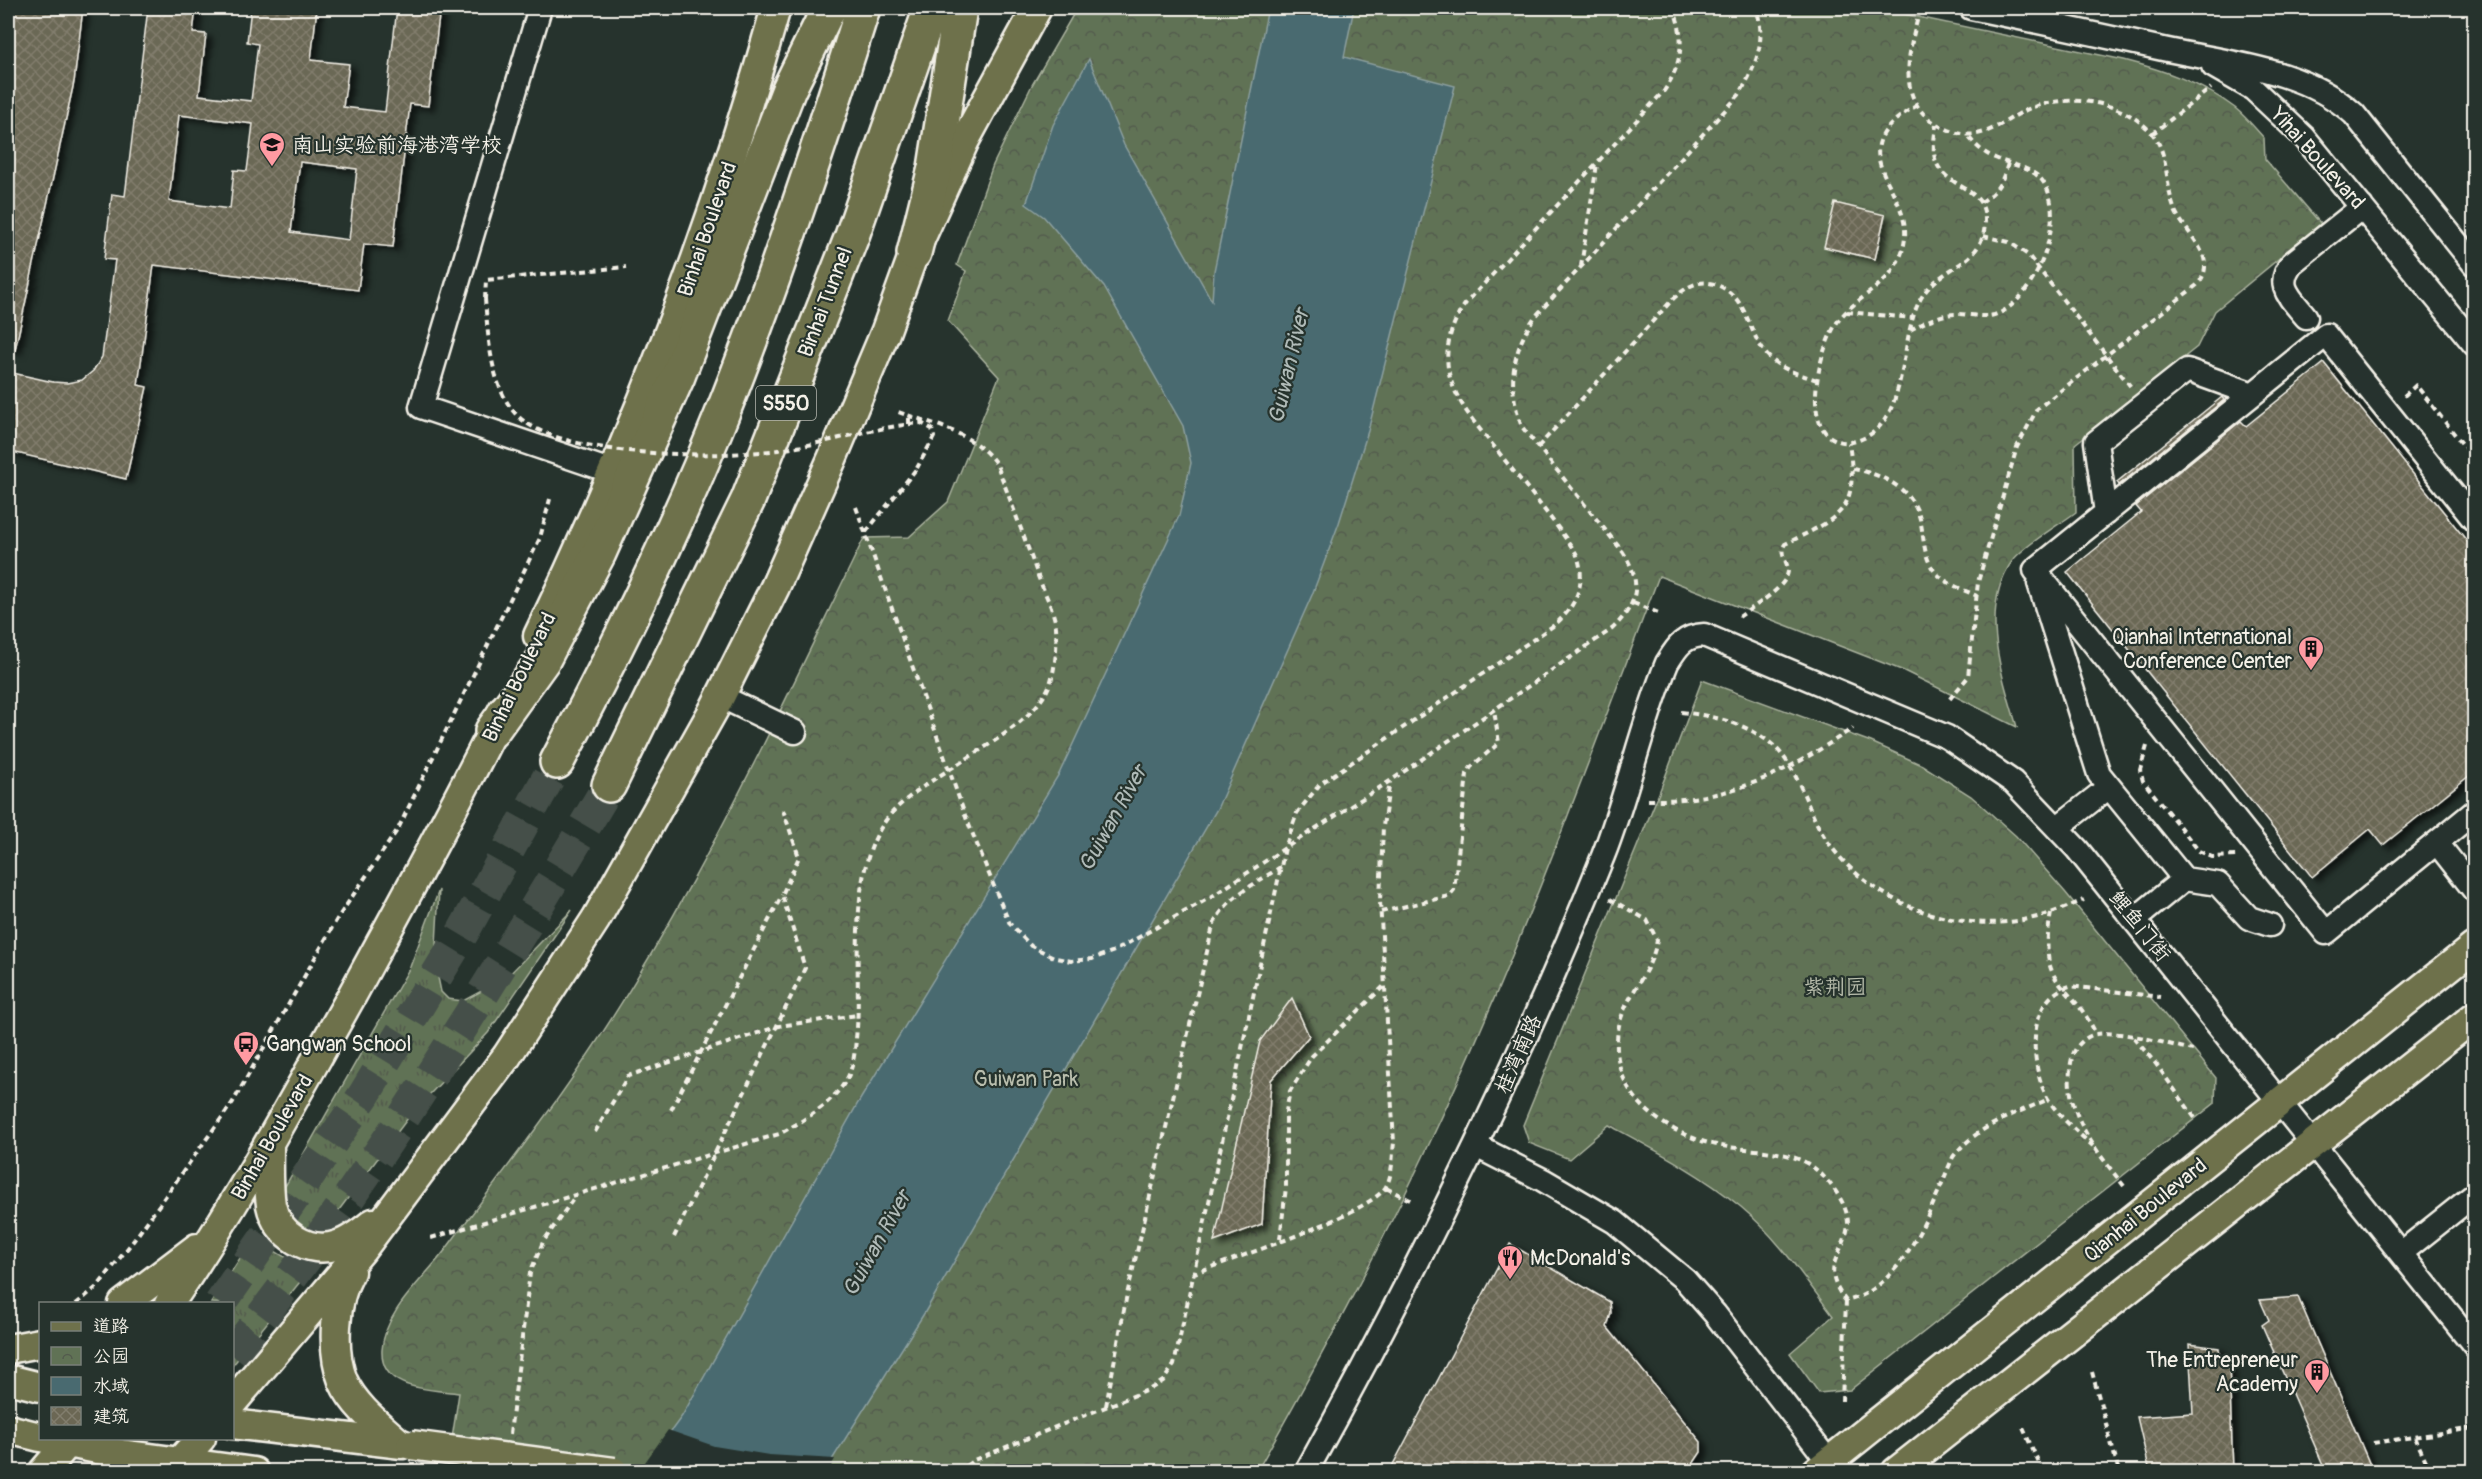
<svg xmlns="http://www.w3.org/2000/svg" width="2482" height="1479" font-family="Pangolin,'LXGW WenKai TC',sans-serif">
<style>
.grass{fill:url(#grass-tufts);stroke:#aab29e;stroke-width:1.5}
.park{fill:url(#park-crowns);stroke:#aab29e;stroke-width:1.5}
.water{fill:#496a70;stroke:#8da0a0;stroke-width:1.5}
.pier{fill:#26332d}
.building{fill:url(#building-cross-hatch);stroke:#f4f1e8;stroke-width:1.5;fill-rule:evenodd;filter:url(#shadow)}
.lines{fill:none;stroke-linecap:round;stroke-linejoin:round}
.highway-tunnel{stroke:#455049;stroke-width:33;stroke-dasharray:33 16;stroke-linecap:butt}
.minor-casing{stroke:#f4f1e8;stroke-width:27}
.major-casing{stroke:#f4f1e8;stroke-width:33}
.highway-casing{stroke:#f4f1e8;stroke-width:38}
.path{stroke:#f4f1e8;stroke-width:4;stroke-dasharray:6 4.5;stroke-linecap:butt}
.minor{stroke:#26332d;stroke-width:22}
.major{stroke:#6e714b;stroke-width:28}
.highway{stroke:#6e714b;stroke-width:33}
.major-bridge-casing{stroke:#f4f1e8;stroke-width:33;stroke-linecap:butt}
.path-bridge{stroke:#f4f1e8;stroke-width:4;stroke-dasharray:6 4.5;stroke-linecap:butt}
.major-bridge{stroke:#6e714b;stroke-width:28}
.labels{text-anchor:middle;stroke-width:4.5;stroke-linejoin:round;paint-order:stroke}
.shield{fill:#26332d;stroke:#b6b8b0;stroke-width:1.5}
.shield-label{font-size:20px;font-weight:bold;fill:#f4f1e8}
.poi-label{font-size:21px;fill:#f4f1e8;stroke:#26332d;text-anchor:start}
.street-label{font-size:21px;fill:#f4f1e8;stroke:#26332d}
.park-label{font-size:21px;fill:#b9bead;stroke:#26332d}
.water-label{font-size:22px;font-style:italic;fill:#b0bbb8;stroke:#26332d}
</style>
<defs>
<pattern id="grass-tufts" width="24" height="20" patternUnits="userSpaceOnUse" patternTransform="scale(1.5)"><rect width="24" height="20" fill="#607255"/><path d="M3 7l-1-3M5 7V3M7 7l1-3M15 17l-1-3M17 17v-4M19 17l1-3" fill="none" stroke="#535b4d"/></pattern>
<pattern id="park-crowns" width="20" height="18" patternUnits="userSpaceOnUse" patternTransform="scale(1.5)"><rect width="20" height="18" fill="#607255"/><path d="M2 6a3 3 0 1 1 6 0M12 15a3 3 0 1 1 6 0" fill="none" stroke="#535b4d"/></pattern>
<pattern id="building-cross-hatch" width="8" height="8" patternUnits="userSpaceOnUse" patternTransform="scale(1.5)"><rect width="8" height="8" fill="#6b6754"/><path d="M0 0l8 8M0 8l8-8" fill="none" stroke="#817d6d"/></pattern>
<filter id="shadow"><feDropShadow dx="6" dy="4" stdDeviation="3" flood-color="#0009"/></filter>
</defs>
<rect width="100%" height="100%" fill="#26332d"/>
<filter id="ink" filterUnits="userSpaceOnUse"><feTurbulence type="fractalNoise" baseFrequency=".0167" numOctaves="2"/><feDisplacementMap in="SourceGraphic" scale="12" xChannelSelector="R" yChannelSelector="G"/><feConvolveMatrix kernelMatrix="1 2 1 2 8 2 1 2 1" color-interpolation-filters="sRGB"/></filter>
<g filter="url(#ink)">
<!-- grass -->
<path class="grass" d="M 439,890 L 435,963 L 441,992 L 448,999 L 463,1001 L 506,978 L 572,910 L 488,1033 L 411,1114 L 327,1226 L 321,1232 L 306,1238 L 277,1205 L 279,1197 L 410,967 Z
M 257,1232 C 272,1254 290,1263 316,1262 L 233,1365 L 232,1304 L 211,1303 Z"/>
<!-- park -->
<path class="park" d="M 1077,8 L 1875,8 L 2124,60 C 2163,70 2202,83 2235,108 C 2245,116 2255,128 2264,138 L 2265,159 L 2321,224 L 2215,311 L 2197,347 L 2075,444 L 2076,512 C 2059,525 2026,544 2013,560 C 1978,608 2002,676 2017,727 L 1904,671 L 1659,576 C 1585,771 1513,969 1423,1157 C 1372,1264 1315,1368 1257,1471 L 447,1471 L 459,1393 C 430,1389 380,1391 382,1350 C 384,1311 424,1279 446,1249 C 476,1208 507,1168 537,1127 C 672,947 766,739 864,538 L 909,537 L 948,502 L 999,377 L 948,321 L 966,271 L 957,265 L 993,165 L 1032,85 Z
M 1702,680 L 1871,742 L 1922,765 L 1971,796 L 2016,836 L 2065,892 L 2216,1078 L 2215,1103 L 1850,1390 L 1819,1393 L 1790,1353 L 1833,1316 C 1805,1279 1777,1237 1741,1207 C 1701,1174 1655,1150 1609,1125 L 1569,1159 L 1529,1143 L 1523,1125 L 1659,793 Z"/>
<!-- water -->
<path class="water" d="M 1268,8 L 1354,8 L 1344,57 L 1455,86 L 1368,431 L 1339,523 L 1312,595 L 1217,809 L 925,1312 L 825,1471 L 641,1472 L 682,1416 L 858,1103 L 1059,774 L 1179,516 L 1191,463 L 1183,426 L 1104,287 L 1044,217 L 1026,204 L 1053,125 L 1089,59 L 1124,145 L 1212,301 L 1214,271 Z"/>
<!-- pier -->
<path class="pier" d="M 668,1430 L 714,1446 L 769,1455 L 835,1459 L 828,1472 L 638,1472 Z"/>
<!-- building -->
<path class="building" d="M 8,8 L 83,8 L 74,82 L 15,350 L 8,349 Z
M 148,8 L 196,8 L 193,33 L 206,34 L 199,95 L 251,101 L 258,44 L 247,42 L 251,8 L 317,8 L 311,60 L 349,64 L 343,107 L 385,112 L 397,8 L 440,8 L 428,106 L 410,104 L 393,247 L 364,244 L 358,290 L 154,265 L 138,385 L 147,387 L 126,479 L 8,451 L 8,372 L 53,382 L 67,383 L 82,380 L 93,371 L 102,357 L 115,260 L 104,259 L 112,194 L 125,196 ZM 179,115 L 253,124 L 247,171 L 234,170 L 230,209 L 169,201 ZM 300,162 L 357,169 L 349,240 L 291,232 Z
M 1835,203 L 1885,215 L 1875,259 L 1824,247 Z
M 2324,363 L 2475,551 L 2475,771 L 2383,845 L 2370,829 L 2312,877 L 2067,572 L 2141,512 L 2136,506 L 2241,421 L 2246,426 Z
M 2222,397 L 2224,400 L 2119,485 L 2117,482 Z
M 1292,998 L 1309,1036 L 1271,1080 L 1262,1224 L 1214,1242 L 1260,1041 Z
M 1510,1244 L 1610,1302 L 1611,1313 L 1607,1327 L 1701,1442 L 1701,1452 L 1693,1464 L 1684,1472 L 1389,1472 Z
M 2298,1297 L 2373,1472 L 2325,1469 L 2262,1325 L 2269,1320 L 2260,1300 Z
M 2189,1344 L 2219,1348 L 2220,1361 L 2229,1364 L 2233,1472 L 2150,1472 L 2137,1417 L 2193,1413 Z"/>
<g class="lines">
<!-- highway-tunnel -->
<path class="highway-tunnel" d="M 220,1304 L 364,1095 L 463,932 L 557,762
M 232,1355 C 374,1175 493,982 609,785
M 83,1472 L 113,1438
M 137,1472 L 165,1438"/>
<defs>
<path id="minor" d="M 540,8 L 421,407 L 613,472
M 1971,8 C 2035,21 2099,35 2163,49 C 2227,63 2303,68 2354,114 L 2474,264
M 2213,66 L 2253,89 L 2304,137 L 2474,344
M 2306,317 C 2291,298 2274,286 2292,263 L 2362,207
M 2106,513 L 2096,442 L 2187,370 L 2253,394
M 2474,520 L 2326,335 L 2035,570 L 2326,933 L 2474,812
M 2039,583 L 2099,774 L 2184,879
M 720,696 L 795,732
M 2058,827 L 2109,787
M 2437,843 L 2474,890
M 2134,920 L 2184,879 L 2218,884 L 2249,918 L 2270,925
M 1476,1146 L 1543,1180 L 1615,1222 L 1685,1280 L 1715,1314 L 1829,1462
M 2401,1253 L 2474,1195
M 1306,1472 C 1417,1272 1518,1068 1603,856 C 1628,793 1641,726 1667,663 C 1677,647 1683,636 1704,635 L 1947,737 L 2013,782 L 2077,849 L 2474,1345"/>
<path id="major" d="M 538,636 C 636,434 715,224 776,8
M 269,1145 C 269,1165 268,1185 271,1205 C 277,1235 309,1255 338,1245 C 351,1241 363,1231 373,1223
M 350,1272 C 334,1301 331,1350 343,1381 C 354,1406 380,1426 399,1443
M 123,1304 L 197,1248
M 169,1304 C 236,1206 292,1102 350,999 C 402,903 455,808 503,710
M 8,1349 L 40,1343
M 8,1379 L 40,1387
M 232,1403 L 361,1251 L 507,1056 L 596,919 L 714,709 L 775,587 L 832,459 L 885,333 L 914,253 L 965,140 L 1037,8
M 232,1424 L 402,1444
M 8,1429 L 40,1437
M 45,1438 L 121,1454 L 254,1472
M 43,1472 L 72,1438
M 170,1472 L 201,1438
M 1816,1472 L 2474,947
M 1896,1472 L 2474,1017"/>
<path id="highway" d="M 914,253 L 935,168 L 960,8
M 492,731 L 543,660 L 599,553 L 678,376 L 789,89 L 829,8
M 557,762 C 617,649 674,534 722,414 C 775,281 820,145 863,8
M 609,785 L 748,500 L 852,236 L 931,8"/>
</defs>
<!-- minor casing -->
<use href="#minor" class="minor-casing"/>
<!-- major casing -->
<use href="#major" class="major-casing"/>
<!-- highway casing -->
<use href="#highway" class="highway-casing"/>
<!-- path -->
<path class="path" d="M 1920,10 C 1909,50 1893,103 1942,127 C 1955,133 1967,137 1981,133 C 1997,129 2011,117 2026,110 C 2064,93 2119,99 2149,130 C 2173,154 2162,191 2179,218 C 2193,240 2218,261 2197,285 L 2037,409 L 2017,447 L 1978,582 L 1968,677 L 1948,701
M 1918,105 C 1821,159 1937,194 1896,265 C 1882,289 1854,299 1838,321 C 1821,345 1803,415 1829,436 C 1839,443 1848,444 1859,440 C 1910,422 1898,340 1920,300 C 1939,264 1985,267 1985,220 C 1985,187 1948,188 1937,164 C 1931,152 1935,137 1936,124
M 2152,134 L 2211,88
M 1981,202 C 1997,192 2003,181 2008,163
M 1983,236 L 2009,242 L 2028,255 L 2131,387
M 1581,266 L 1597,164
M 485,299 L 486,280 L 626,267
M 1847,312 L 1912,318
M 1910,330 C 1925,322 1939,314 1957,314 C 1969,314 1982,318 1994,315 C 2036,303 2070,213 2041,179 C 2030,167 2009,164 1995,158 C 1983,153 1975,145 1967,135
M 2404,396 L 2416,385 L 2474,459
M 909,424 L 909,415
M 1538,447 L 1673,299 C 1685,288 1697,279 1714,284 C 1749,295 1746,332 1768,356 C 1781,370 1799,374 1817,380
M 1853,469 C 1882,474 1912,488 1920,519 C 1924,536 1923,555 1933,569 C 1943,583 1962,589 1977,596
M 856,507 L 965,815 L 1002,906 L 1010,924 L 1031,946 L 1056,958 L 1071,961 L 1092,959 L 1114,951 L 1211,897 L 1285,848 L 1297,813 L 1320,784 L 1553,626 C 1576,608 1588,581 1576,553 C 1553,519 1526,487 1500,454 C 1480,429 1453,401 1448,368 C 1445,345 1452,322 1466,303 L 1664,91 C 1682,64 1686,38 1673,8
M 866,532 L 917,468
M 1633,603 L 1661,614
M 1739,617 C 1752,607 1787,588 1788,571 C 1788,560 1778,555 1785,544 C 1842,516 1859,512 1849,443
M 1681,712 C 1714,716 1752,724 1777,749 C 1799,772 1806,806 1822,833 C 1864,902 1955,936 2033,918 C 2051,914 2067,907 2084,900
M 2147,746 L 2140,770 L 2143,781 L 2199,851 L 2212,857 L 2238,856
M 1648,800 C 1731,802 1786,773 1853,728
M 1610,899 L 1647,920 L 1657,940 C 1651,977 1619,999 1617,1040 C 1614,1098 1666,1134 1717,1145 C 1754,1153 1796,1146 1824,1177 C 1835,1189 1848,1206 1848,1224 C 1846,1254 1817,1265 1846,1301 C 1905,1288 1932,1205 1953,1157 C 1976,1126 2015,1114 2049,1099
M 1381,912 L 1449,896 L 1454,890 L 1467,774 L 1471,767 L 1499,743 L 1494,710
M 2051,913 C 2037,992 2068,976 2096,1034
M 2134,1038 L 2156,1064 L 2195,1118
M 671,1110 L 782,895
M 595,1132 L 628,1076 L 779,1026 L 858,1015
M 2093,1146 C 2076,1131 2053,1112 2044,1091 C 2030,1058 2027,998 2070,986 L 2160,997
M 2124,1186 C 2095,1149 2060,1108 2072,1058 C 2074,1047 2086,1035 2097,1034 C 2124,1030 2166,1044 2193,1050
M 1386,1188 L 1414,1202
M 431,1238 L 779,1134 C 803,1121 827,1107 843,1085 C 855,1069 855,1047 857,1028 C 861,965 847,874 886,820 C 922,771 1039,735 1052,677 C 1056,661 1057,644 1056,627 C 1054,610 1044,592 1038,576 C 1025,539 1011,502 997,465 C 975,433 933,424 898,412
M 1280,1239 L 1286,1187 L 1286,1111 L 1290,1091 L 1312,1056 L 1385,985
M 1192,1274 C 1229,1260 1367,1215 1385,1188 C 1393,1176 1392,1157 1394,1143 L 1380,901 L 1383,826 L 1390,781
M 76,1304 L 98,1286 L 134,1240 L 233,1102 L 337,919 L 398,829 L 540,538 L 550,499
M 2092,1372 L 2119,1472
M 1842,1401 L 1846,1301
M 1106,1406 L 1126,1299 L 1213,926 C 1225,897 1257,883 1282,866
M 2023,1428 L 2043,1472
M 510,1434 L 530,1273 L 543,1242 L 576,1195
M 2415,1437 L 2431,1472
M 2373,1443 L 2474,1428
M 958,1472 L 974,1460 L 1150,1389 L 1163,1381 L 1174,1365 L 1285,848 L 1390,781 L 1612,629 C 1638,604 1643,583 1623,552 L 1522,427 C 1507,387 1511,353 1534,318 L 1739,95 C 1756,66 1767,41 1756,8"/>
<!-- minor -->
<use href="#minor" class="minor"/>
<!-- major -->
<use href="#major" class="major"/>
<!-- highway -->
<use href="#highway" class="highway"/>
<defs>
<path id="major-bridge" d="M 411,1445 L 614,1472"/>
</defs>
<!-- major-bridge casing -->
<use href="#major-bridge" class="major-bridge-casing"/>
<!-- path-bridge -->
<path class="path-bridge" d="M 485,299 C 488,335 490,383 514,412 C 554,460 719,458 778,450 C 826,444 873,427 921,423 L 932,429 L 934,437 L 917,468
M 674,1237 L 805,968 L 782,895 L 799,857 L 783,810"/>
<!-- major-bridge -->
<use href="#major-bridge" class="major-bridge"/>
</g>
</g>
<!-- icons -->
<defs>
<symbol id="school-pin" viewBox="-11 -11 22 30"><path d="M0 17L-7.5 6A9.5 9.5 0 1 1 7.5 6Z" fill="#ff9aa2" stroke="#26332d"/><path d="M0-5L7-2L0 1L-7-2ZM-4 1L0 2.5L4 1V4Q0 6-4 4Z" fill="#111"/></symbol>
<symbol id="building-pin" viewBox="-11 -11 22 30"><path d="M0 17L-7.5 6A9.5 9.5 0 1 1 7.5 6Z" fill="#ff9aa2" stroke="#26332d"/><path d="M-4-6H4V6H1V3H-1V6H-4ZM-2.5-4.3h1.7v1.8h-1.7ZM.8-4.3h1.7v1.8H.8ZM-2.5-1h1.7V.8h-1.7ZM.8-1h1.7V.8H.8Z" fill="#111"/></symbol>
<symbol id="bus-pin" viewBox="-11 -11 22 30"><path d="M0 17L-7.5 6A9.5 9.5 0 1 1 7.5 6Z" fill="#ff9aa2" stroke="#26332d"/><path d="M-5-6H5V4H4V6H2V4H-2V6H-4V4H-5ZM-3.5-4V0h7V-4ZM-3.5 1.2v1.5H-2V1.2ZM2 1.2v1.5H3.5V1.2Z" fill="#111"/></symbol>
<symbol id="restaurant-pin" viewBox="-11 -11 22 30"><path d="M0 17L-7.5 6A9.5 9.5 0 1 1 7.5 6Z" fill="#ff9aa2" stroke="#26332d"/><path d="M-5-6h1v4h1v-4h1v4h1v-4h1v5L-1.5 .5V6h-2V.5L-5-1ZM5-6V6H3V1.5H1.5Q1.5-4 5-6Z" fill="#111"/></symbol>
</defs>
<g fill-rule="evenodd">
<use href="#school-pin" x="257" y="130" width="30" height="40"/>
<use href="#building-pin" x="2296" y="634" width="30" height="40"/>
<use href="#bus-pin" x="231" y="1029" width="30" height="40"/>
<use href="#restaurant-pin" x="1495" y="1243" width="30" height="40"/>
<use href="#building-pin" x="2302" y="1357" width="30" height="40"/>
</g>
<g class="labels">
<!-- shield labels -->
<rect class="shield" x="756" y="386" width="60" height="34" rx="4.5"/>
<g class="shield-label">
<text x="786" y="410">S550</text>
</g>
<!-- poi labels -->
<g class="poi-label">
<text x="292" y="152">南山实验前海港湾学校</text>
<text x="2292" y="644" text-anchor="end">Qianhai International<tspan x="2292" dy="24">Conference Center</tspan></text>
<text x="266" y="1051">Gangwan School</text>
<text x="1530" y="1265">McDonald's</text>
<text x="2298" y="1367" text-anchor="end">The Entrepreneur<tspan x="2298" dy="24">Academy</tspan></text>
</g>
<!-- street labels -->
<g class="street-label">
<text transform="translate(2318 158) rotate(48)" y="7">Yihai Boulevard</text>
<text transform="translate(707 229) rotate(-71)" y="7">Binhai Boulevard</text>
<text transform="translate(825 302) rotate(-69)" y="7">Binhai Tunnel</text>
<text transform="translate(519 677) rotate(-64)" y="7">Binhai Boulevard</text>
<text transform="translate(2140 926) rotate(51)" y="7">鲤鱼门街</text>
<text transform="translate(1518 1054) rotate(-66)" y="7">桂湾南路</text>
<text transform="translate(272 1137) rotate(-60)" y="7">Binhai Boulevard</text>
<text transform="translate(2145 1210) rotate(-39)" y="7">Qianhai Boulevard</text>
</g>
<!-- park labels -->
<g class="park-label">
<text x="1835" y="994">紫荆园</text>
<text x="1026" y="1086">Guiwan Park</text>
</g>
<!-- water labels -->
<g class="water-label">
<text transform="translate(1288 366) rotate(-77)" y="8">Guiwan River</text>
<text transform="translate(1112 818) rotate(-61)" y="8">Guiwan River</text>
<text transform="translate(876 1243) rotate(-61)" y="8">Guiwan River</text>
</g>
</g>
<!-- margin -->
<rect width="2482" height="1479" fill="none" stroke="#26332d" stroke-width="30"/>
<rect x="15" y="15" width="2452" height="1449" fill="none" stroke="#f4f1e8" stroke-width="2" filter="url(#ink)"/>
<!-- legend -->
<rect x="39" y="1302" width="195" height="138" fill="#26332d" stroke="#787f78" stroke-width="1.5"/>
<rect x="51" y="1322" width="30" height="9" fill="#6e714b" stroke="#787f78" stroke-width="1.5"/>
<text x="93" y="1332" font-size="18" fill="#f4f1e8">道路</text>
<rect x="51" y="1347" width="30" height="18" fill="url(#park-crowns)" stroke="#787f78" stroke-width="1.5"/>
<text x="93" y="1362" font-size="18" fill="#f4f1e8">公园</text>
<rect x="51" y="1377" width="30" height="18" fill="#496a70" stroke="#787f78" stroke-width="1.5"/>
<text x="93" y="1392" font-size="18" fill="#f4f1e8">水域</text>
<rect x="51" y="1407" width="30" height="18" fill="url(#building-cross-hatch)" stroke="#787f78" stroke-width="1.5"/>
<text x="93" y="1422" font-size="18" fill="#f4f1e8">建筑</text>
</svg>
